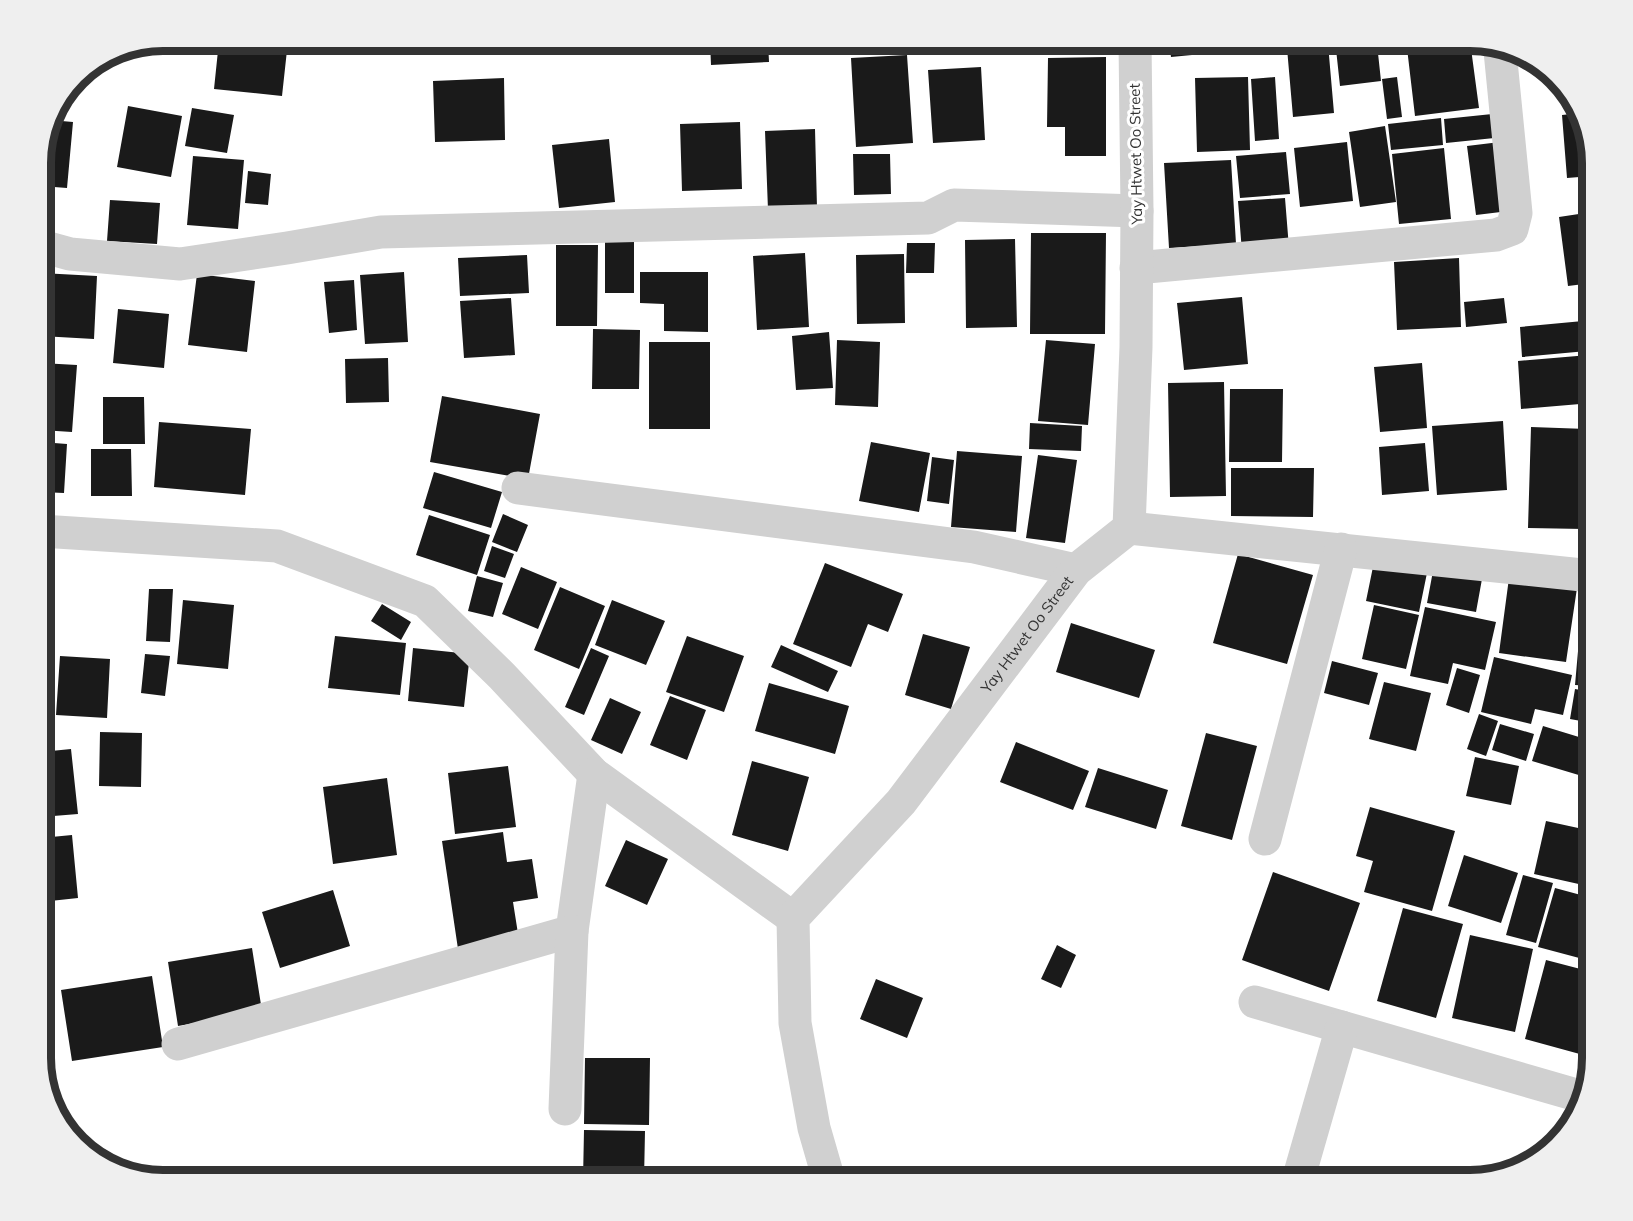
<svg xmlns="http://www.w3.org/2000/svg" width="1633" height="1221" font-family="Mulish,sans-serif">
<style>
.building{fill:#1a1a1a}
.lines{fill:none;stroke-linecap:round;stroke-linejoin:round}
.minor{stroke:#d0d0d0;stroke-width:33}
.labels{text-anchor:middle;stroke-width:6;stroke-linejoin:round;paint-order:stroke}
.street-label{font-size:15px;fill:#333;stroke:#fff}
.rim{fill:none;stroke:#333;stroke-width:8}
</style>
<rect width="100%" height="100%" fill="#fff"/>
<!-- building -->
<path class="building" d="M 219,41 L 288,41 L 282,96 L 214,89 Z
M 607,41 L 666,41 L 666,44 L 608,50 Z
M 710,41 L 768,41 L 769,62 L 711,65 Z
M 772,41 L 801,41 L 801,53 L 773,54 Z
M 816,41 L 860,41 L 861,48 L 818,53 Z
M 1169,41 L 1212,41 L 1213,53 L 1171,57 Z
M 1470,41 L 1479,108 L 1415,116 L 1407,48 Z
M 1328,44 L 1334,113 L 1293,117 L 1287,48 Z
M 1377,44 L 1381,81 L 1340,86 L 1336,49 Z
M 907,55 L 913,143 L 856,147 L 851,58 Z
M 107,56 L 108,68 L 85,69 L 92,65 Z
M 1106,57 L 1106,156 L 1065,156 L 1065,127 L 1047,127 L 1048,58 Z
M 981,67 L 985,140 L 933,143 L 928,70 Z
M 1248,77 L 1250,150 L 1197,152 L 1195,78 Z
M 1275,77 L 1279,139 L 1255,141 L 1251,79 Z
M 1397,77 L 1402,117 L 1387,119 L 1382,79 Z
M 504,78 L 505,140 L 435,142 L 433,81 Z
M 128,106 L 182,116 L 171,177 L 117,167 Z
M 192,108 L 234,115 L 227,153 L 185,146 Z
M 1502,113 L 1504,137 L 1446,143 L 1444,119 Z
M 1581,113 L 1592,163 L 1592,176 L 1567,178 L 1562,115 Z
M 1441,118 L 1443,145 L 1391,150 L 1388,124 Z
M 50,120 L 73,122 L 67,188 L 41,186 L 41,155 Z
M 740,122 L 742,189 L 682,191 L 680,124 Z
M 1385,126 L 1396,202 L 1360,207 L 1349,132 Z
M 815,129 L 817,208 L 768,210 L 765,131 Z
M 609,139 L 615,202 L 559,208 L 552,145 Z
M 1347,142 L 1353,201 L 1300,207 L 1294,148 Z
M 1500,142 L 1509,211 L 1476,215 L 1467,146 Z
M 1444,148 L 1451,219 L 1399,224 L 1392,154 Z
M 1286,152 L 1290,194 L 1240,198 L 1236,156 Z
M 853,154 L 890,154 L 891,194 L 854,195 Z
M 193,156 L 244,160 L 238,229 L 187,225 Z
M 1231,160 L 1236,244 L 1169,248 L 1164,163 Z
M 248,171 L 271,174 L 268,205 L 245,203 Z
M 1285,198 L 1289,248 L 1242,252 L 1238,201 Z
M 110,200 L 160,203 L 157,244 L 107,241 Z
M 1592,212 L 1592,283 L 1568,286 L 1559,217 Z
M 1031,233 L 1106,233 L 1105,334 L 1030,334 Z
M 1015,239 L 1017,327 L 966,328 L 965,240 Z
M 605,240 L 634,241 L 634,293 L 605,293 Z
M 907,243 L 935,243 L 934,273 L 906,273 Z
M 556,245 L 598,245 L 597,326 L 556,326 Z
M 805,253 L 809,327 L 757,330 L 753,256 Z
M 904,254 L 905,323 L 857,324 L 856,255 Z
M 527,255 L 529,293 L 460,296 L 458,258 Z
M 1459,258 L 1461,327 L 1397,330 L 1394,262 Z
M 404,272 L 408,342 L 365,344 L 360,275 Z
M 640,272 L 708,272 L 708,332 L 664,331 L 664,304 L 640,303 Z
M 41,273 L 97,276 L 94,339 L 41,336 Z
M 197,274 L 255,281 L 247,352 L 188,345 Z
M 354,280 L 357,330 L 329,333 L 324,282 Z
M 1242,297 L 1248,364 L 1184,370 L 1177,303 Z
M 511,298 L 515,355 L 464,358 L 460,301 Z
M 1504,298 L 1507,323 L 1466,327 L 1464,302 Z
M 118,309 L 169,314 L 164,368 L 113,363 Z
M 1583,321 L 1587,351 L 1522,357 L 1520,327 Z
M 593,329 L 640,330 L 639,389 L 592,389 Z
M 829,332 L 833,388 L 796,390 L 792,336 Z
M 837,340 L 880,342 L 878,407 L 835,405 Z
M 1046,340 L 1095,344 L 1088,425 L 1038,421 Z
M 649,342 L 710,342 L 710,429 L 649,429 Z
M 1589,355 L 1592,403 L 1521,409 L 1518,361 Z
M 388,358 L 389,402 L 346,403 L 345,359 Z
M 41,363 L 77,365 L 72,432 L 41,430 Z
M 1422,363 L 1427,428 L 1380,432 L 1374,367 Z
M 1224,382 L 1226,496 L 1170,497 L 1168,383 Z
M 1230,389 L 1283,389 L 1282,462 L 1229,462 Z
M 442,396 L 540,414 L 528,479 L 430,462 Z
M 103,397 L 144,397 L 145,444 L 103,444 Z
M 1503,421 L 1507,490 L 1437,495 L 1432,426 Z
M 159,422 L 251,429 L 245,495 L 154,487 Z
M 1030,423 L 1082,426 L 1081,451 L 1029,449 Z
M 1531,427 L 1587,429 L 1584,529 L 1528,528 Z
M 41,442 L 67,444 L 64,493 L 41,492 Z
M 871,442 L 930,453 L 919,512 L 859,501 Z
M 1425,443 L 1429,491 L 1382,495 L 1379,447 Z
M 91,449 L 131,449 L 132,496 L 91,496 Z
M 957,451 L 1022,456 L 1016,532 L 951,527 Z
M 1038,455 L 1077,460 L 1065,543 L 1026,538 Z
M 932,457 L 954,460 L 949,504 L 927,501 Z
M 1231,468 L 1314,468 L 1313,517 L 1231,516 Z
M 434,472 L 502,492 L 491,528 L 423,508 Z
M 503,514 L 528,525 L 517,552 L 492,542 Z
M 429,515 L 490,535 L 477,575 L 416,555 Z
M 492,546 L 514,554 L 505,578 L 484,571 Z
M 1238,554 L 1313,575 L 1287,664 L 1213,643 Z
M 1374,562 L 1427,573 L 1419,612 L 1366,601 Z
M 825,563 L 903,594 L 888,632 L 868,624 L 851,667 L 793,644 Z
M 521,567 L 557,582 L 538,629 L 502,614 Z
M 1433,571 L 1482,579 L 1476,612 L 1427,603 Z
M 477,576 L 503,583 L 493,617 L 468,611 Z
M 1509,578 L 1577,588 L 1566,662 L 1499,653 Z
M 560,587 L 605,606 L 579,669 L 534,650 Z
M 149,589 L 173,589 L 170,642 L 146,641 Z
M 183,600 L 234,605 L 228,669 L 177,664 Z
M 612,600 L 665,621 L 646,665 L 595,645 Z
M 382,604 L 411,622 L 401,640 L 371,621 Z
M 1374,605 L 1419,615 L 1406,669 L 1362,659 Z
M 1582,606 L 1592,607 L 1592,686 L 1575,685 Z
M 1425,607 L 1496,622 L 1485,670 L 1453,663 L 1448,684 L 1410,676 Z
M 1071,623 L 1155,650 L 1139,698 L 1056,672 Z
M 923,634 L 970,647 L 951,709 L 905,695 Z
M 335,636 L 406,643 L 400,695 L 328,688 Z
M 687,636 L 744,656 L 724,712 L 666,692 Z
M 781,645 L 838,671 L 828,692 L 771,667 Z
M 413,648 L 470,654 L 464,707 L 408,701 Z
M 591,648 L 609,656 L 584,715 L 565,707 Z
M 145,654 L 170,656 L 165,696 L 141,693 Z
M 60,656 L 110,659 L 107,718 L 56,715 Z
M 1494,657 L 1572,675 L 1563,715 L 1535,709 L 1531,724 L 1481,712 Z
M 1332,661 L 1378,673 L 1369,705 L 1324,693 Z
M 1457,668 L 1480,675 L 1469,713 L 1446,705 Z
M 1384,682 L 1431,693 L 1416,751 L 1369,739 Z
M 769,683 L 849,706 L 835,754 L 755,731 Z
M 1575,689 L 1592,692 L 1592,723 L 1570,719 Z
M 670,696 L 706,710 L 687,760 L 650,745 Z
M 610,698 L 641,712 L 622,754 L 591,740 Z
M 1479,714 L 1498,721 L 1486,756 L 1467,749 Z
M 1500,724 L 1534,734 L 1526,761 L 1492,750 Z
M 1543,726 L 1592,741 L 1592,779 L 1532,761 Z
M 100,732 L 142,733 L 141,787 L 99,786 Z
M 1206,733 L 1257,746 L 1232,840 L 1181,826 Z
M 1016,742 L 1089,771 L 1073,810 L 1000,782 Z
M 71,749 L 78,814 L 41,817 L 41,752 Z
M 1475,757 L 1519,766 L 1511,805 L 1466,796 Z
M 752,761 L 809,777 L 788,851 L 732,835 Z
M 508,766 L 516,827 L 455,834 L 448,773 Z
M 1098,768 L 1168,790 L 1156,829 L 1085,807 Z
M 387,778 L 397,855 L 333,864 L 323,787 Z
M 1370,807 L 1455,831 L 1432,911 L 1364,892 L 1373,861 L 1356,856 Z
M 1546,821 L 1592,831 L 1592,887 L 1534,874 Z
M 503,832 L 507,862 L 532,859 L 538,898 L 513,902 L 519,940 L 458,949 L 442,841 Z
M 72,835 L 78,898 L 41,902 L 41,838 Z
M 626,840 L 668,859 L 647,905 L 605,886 Z
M 1464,855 L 1518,873 L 1501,923 L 1448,906 Z
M 1273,872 L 1360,903 L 1329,991 L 1242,960 Z
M 1523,875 L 1553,883 L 1536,943 L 1506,935 Z
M 1555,888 L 1592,898 L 1592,925 L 1583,959 L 1538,947 Z
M 333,890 L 350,946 L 280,968 L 262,912 Z
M 1403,908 L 1463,924 L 1436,1018 L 1377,1001 Z
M 1470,935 L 1533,949 L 1515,1032 L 1452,1018 Z
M 1057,945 L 1076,955 L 1061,988 L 1041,979 Z
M 252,948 L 262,1011 L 178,1026 L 168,962 Z
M 1546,960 L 1592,972 L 1592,1034 L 1587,1056 L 1525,1039 Z
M 152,976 L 163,1047 L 72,1061 L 61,990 Z
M 876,979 L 923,998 L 907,1038 L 860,1019 Z
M 585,1058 L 650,1058 L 649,1125 L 584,1124 Z
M 584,1130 L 645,1131 L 644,1180 L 583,1180 Z"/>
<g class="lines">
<!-- minor -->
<g class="minor">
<path d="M 41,246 L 70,254 L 180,264 L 287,248 L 381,232 L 928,218 L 954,205 L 1137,211"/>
<path d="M 1136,268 L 1496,235 L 1512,229 L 1516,213 L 1500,51"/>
<path d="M 518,488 L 974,547 L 1076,570"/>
<path d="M 1129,528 L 1592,576"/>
<path d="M 41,531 L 277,546 L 425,601 L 502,676 L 594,774 L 793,918"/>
<path d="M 1265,839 L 1341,549"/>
<path d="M 1255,1002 L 1580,1096"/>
<path d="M 178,1044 L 572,931 L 594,774"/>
<path d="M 565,1109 L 572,931"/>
<path id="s1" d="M 829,1180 L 814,1128 L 795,1023 L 793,918 L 901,802 L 1076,570 L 1129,528 L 1136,347 L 1137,211 L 1135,41"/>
<path d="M 1298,1180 L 1342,1027"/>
</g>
</g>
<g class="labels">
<!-- street labels -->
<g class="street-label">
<text transform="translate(1136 154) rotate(-91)" y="5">Yay Htwet Oo Street</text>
<text dy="5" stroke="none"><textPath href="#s1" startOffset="634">Yay Htwet Oo Street</textPath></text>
</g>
</g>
<!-- crop -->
<path d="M0 0H1633V1221H0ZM163 51H1470A112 112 0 0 1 1582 163V1058A112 112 0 0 1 1470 1170H163A112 112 0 0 1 51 1058V163A112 112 0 0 1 163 51Z" fill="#efefef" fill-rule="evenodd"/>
<path class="rim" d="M163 51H1470A112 112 0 0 1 1582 163V1058A112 112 0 0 1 1470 1170H163A112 112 0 0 1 51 1058V163A112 112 0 0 1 163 51Z"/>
</svg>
